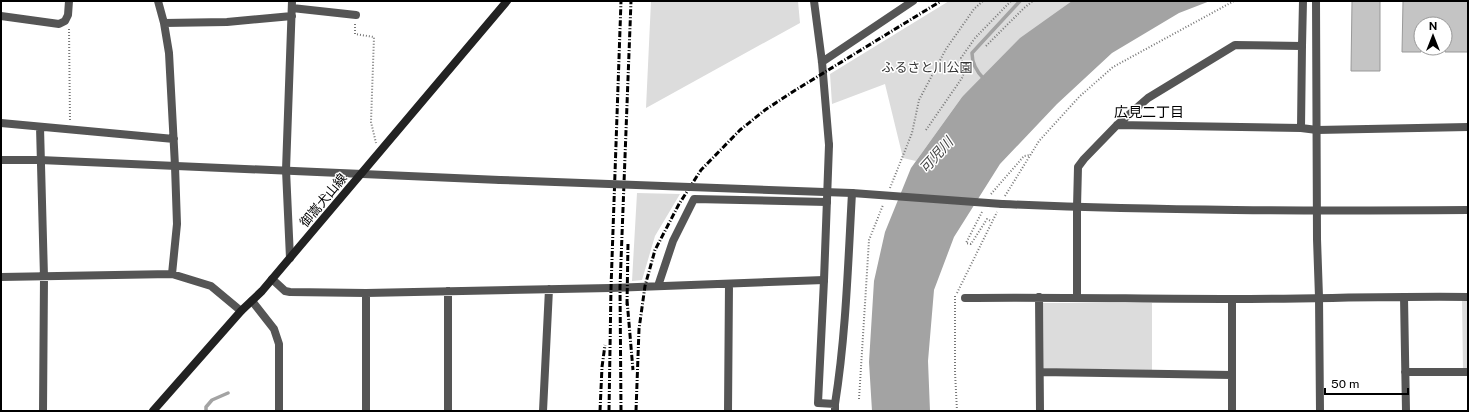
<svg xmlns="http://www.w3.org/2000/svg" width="1469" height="412" font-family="'Public Sans','Noto Sans JP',sans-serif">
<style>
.green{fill:#dcdcdc}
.water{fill:#a3a3a3}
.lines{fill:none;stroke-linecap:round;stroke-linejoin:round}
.stream{stroke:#a3a3a3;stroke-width:3.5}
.building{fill:#c4c4c4;stroke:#999}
.path{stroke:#777;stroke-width:2;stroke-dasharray:1 2;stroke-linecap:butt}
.minor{stroke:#555;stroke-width:8}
.tertiary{stroke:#555;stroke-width:8}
.secondary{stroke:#222;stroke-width:8}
.rail{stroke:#000;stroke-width:3;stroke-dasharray:6 2 1 2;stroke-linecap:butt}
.tertiary-bridge{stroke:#555;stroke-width:8}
.labels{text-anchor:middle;stroke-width:3;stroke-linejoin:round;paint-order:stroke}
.park-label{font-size:13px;fill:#333;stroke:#fff}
.street-label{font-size:13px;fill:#000;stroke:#fff}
.neighbourhood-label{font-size:14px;fill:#000;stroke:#fff}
.water-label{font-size:14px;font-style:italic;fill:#444;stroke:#fff}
</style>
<rect width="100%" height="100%" fill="#fff"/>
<!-- green -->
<path class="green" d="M 651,1 L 798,1 L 800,23 L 646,108 Z
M 949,1 L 1073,1 L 962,97 L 916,161 L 903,158 L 885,84 L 832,104 L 830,74 Z
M 637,193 L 680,194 L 655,236 L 642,280 L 632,281 Z
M 1462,297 L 1468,297 L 1468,372 L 1463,372 Z
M 1043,303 L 1152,303 L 1152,370 L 1044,368 Z"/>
<!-- water -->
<path class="water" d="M 1072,1 L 1210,1 L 1179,13 L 1112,53 L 1057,104 L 1000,164 L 954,237 L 934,290 L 928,361 L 930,411 L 872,411 L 869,362 L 874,281 L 885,232 L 911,168 L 962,97 L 1020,38 Z"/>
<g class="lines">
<!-- stream -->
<path class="stream" d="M 984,79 C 977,72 972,63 972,53 L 1020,1
M 206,411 L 206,407 L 212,400 L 228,393"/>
</g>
<!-- building -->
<path class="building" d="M 1352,1 L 1380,1 L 1380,71 L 1351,71 Z
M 1403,1 L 1468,1 L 1468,52 L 1445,52 L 1445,24 L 1421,24 L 1421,52 L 1402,52 Z"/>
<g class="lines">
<!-- path -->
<path class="path" d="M 355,24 L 355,34 L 374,37 L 371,122 L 376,143
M 69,29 L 70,121
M 986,46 L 1024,8 L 1033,1
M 926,130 L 962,78 L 965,70 L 961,58 L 975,38 L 1011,1
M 890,188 L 912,133 L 919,100 L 946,49 L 974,9 L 983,1
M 991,194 L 1024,156 L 1030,155
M 1005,196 L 1039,141 L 1079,97 L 1113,67 L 1234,1
M 982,212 L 966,243 L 971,244 L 987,219 L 991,221
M 957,293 L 997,212
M 955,296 L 955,372 L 957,411
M 859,399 L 869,240 L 883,205"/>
<!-- minor -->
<path class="minor" d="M 158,1 L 164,23 L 169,53 L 175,166 L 177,224 L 172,274
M 814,1 L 822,62 L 829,145
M 292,8 L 356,15
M 1,16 L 59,24 L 65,21 L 68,15 L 69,1
M 164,23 L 227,22 L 292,16
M 1302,46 L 1303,1
M 822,62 L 913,1
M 1,123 L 174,139
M 1117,125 L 1301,128 L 1317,130 L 1468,127
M 40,127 L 44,277 L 43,411
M 290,258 L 286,170 L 292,1
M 1,277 L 172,274 L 211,286 L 241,311
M 272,279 L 285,291 L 290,292 L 366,293 L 611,288 L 824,280
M 658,286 L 673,241 L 694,199 L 827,202
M 448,291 L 448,411
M 1039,297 L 1040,411
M 1077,297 L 1077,207 L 1078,167 L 1084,159 L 1117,125 L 1148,98 L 1235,45 L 1302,46 L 1301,128
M 1404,297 L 1406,411
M 965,298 C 1054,297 1143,299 1232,299 C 1310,299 1389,296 1468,297
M 1040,372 L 1232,375
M 1405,372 L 1468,372
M 835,404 C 846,335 848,264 852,193
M 366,411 L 366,293
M 543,411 L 549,289
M 728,411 L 729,284
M 1232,411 L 1232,299"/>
<!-- tertiary -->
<path class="tertiary" d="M 1316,1 L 1317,239 L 1319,297 L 1320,411
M 829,145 L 824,280 L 818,403 L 835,404 L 835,411
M 1,160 L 40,160 L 500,180
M 1002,204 C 1157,211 1313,211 1468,210
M 252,301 L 274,329 L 279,344 L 279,411"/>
<!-- secondary -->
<path class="secondary" d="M 153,411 L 241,311 L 262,291 L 507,1"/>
<!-- rail -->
<path class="rail" d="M 627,300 L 633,370
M 627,305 L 628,243
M 600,411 L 602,367 L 605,345
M 609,411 L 611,288 L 621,1
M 621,411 L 620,287 L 631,1
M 636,411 L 639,329 L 645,286 L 655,250 L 679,204 L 701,170 L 740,130 L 765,110 L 794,91 L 941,1"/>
<!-- tertiary-bridge -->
<path class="tertiary-bridge" d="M 500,180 L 852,193 L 1002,204"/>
</g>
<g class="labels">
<!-- park labels -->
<g class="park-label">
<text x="927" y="72">ふるさと川公園</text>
</g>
<!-- street labels -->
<g class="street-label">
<text transform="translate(323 200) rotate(-50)" y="5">御嵩犬山線</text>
</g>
<!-- neighbourhood labels -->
<g class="neighbourhood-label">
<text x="1149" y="117">広見二丁目</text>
</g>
<!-- water labels -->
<g class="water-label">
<text transform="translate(936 155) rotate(-48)" y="5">可児川</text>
</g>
</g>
<!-- border -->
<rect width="1469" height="412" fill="none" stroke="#000000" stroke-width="4"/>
<!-- north arrow -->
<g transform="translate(1433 36)"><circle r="19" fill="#ffffff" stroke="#999999"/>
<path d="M0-3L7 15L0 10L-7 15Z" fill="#000000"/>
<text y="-6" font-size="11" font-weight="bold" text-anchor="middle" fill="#000000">N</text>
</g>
<!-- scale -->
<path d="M1325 388v6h83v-6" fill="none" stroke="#000000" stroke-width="2"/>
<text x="1331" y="388" font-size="12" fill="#000000" stroke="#ffffff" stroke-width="3" paint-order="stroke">50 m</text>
</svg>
